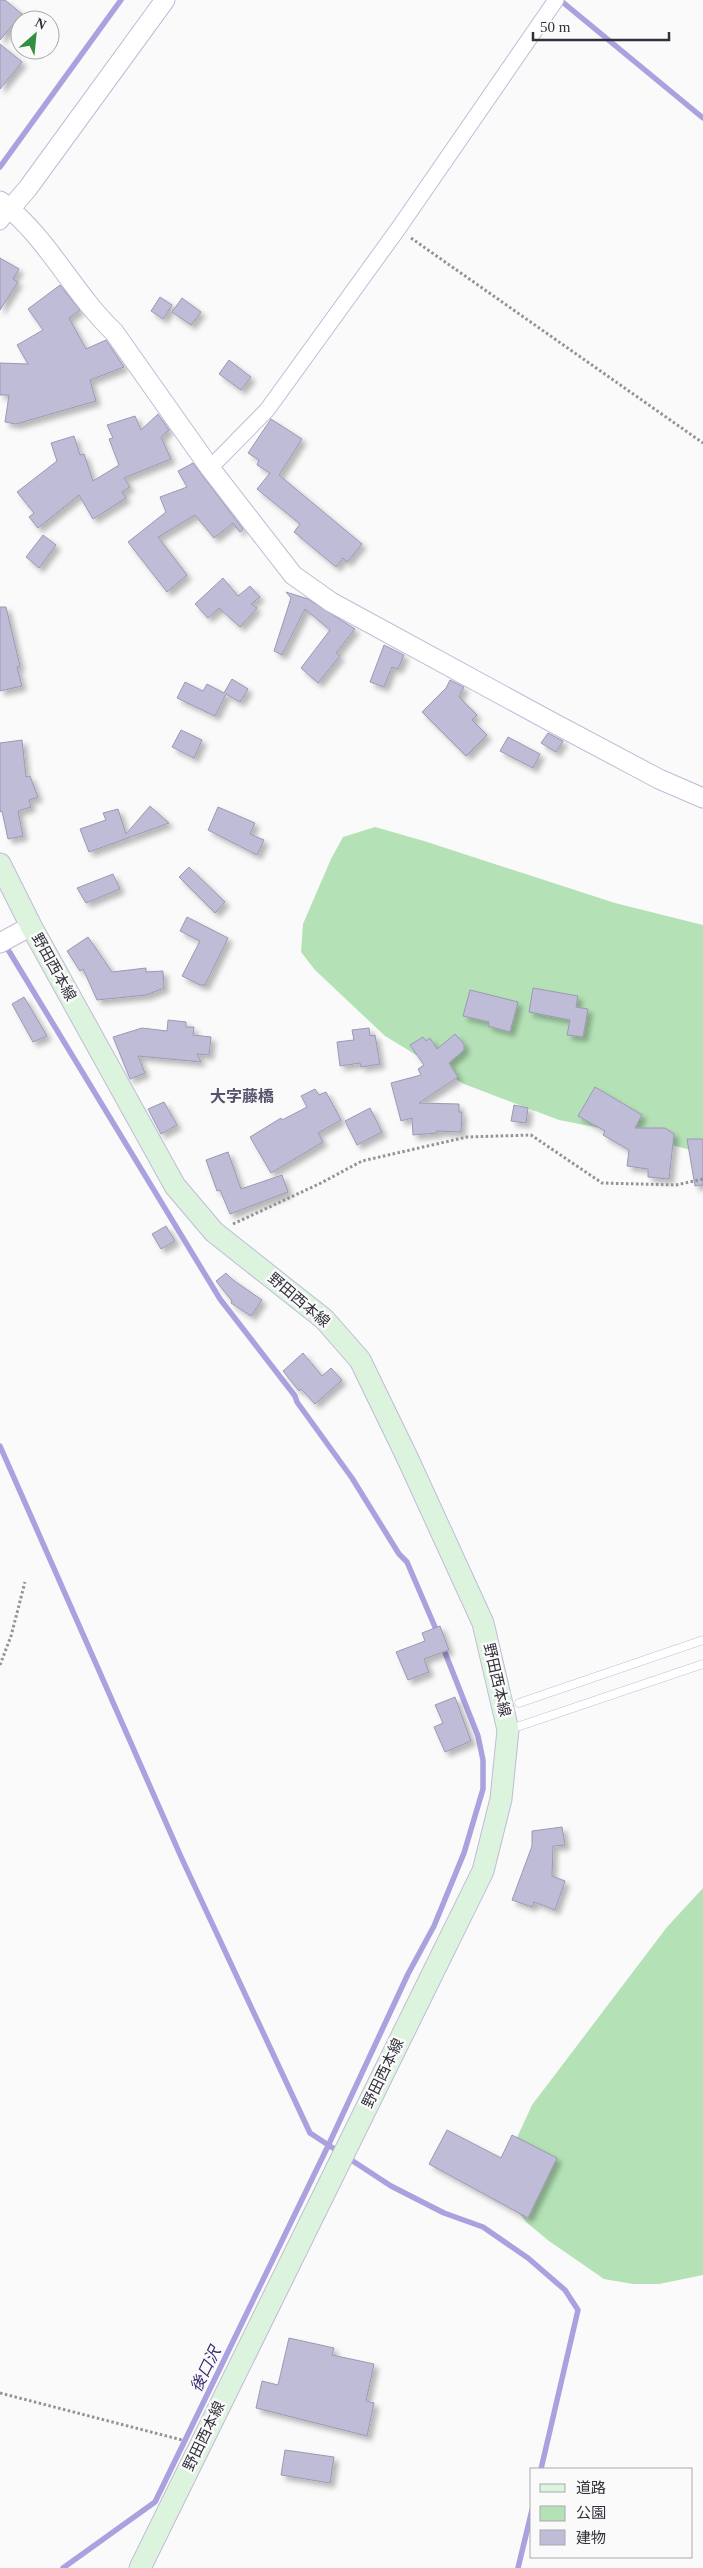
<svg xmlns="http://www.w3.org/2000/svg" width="703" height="2568" font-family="'Times New Roman','Noto Sans JP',serif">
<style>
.green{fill:#b4e2b6}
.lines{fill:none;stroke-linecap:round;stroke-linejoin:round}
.stream{stroke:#aaa1df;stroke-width:5.5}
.building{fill:#bfbcd8;stroke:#9c98b3;filter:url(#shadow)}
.service-casing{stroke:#bfbcd8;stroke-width:9}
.minor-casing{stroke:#bfbcd8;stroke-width:17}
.tertiary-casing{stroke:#bfbcd8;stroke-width:21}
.secondary-casing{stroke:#bfbcd8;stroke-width:23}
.path{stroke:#939297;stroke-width:3;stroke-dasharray:2.5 2.5;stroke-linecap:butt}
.service{stroke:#fff;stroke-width:8}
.minor{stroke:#fff;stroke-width:15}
.tertiary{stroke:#fff;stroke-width:19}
.secondary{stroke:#dcf3de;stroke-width:21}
.labels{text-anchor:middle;stroke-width:5;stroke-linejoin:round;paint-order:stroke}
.street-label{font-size:15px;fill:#32303b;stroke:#fafafa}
.neighbourhood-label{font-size:16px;font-weight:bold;fill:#56536b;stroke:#fafafa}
.water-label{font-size:16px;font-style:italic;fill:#3f2c75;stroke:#fafafa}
</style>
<defs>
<filter id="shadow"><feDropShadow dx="4.5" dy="4.5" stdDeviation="2.5" flood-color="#0004"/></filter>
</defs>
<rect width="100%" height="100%" fill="#fafafa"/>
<!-- green -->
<path class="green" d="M 375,827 L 424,841 L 615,903 L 703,925 L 703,1153 L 620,1132 L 559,1120 L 464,1084 L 385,1036 L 315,970 L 301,952 L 303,924 L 331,859 L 343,837 Z
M 703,1888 L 703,2275 L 659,2284 L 633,2284 L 604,2279 L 549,2241 L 526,2222 L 511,2202 L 515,2142 L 532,2105 L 667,1927 Z"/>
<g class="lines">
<!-- stream -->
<path class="stream" d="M 560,0 L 703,118
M 0,167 L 121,0
M 4,943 L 220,1299 L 295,1396 L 297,1402 L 352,1478 L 399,1554 L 407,1562 L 438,1634
M 0,1446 L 182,1859 L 310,2133 L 391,2186 L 444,2213 L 483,2227 L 528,2258 L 565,2290 L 578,2310 L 541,2469
M 63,2568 L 155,2502 L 328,2146 L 408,1974 L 434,1926 L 464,1853 L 483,1789 L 483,1760 L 478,1736 L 442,1645
M 518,2568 L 532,2510"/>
</g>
<!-- building -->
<path class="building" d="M 0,0 L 5,0 L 22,14 L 0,40 Z
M 0,44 L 22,62 L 0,89 Z
M 0,258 L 19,269 L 13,279 L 18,282 L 0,310 Z
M 60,285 L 80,310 L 69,318 L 86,349 L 106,340 L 124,367 L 90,380 L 96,401 L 16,424 L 5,422 L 9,395 L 0,395 L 0,363 L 28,364 L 17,345 L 43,330 L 28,309 Z
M 160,297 L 172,305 L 163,319 L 151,311 Z
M 182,298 L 201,312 L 191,325 L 172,312 Z
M 229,360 L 251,377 L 241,390 L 219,374 Z
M 158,414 L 169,430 L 161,437 L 171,459 L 124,478 L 130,487 L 122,492 L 126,498 L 93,519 L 79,495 L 38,528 L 29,517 L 34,513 L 17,492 L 57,461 L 51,443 L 74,436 L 80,455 L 84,454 L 93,481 L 119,465 L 109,439 L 113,438 L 107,425 L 135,416 L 141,430 Z
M 271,419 L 302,439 L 279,475 L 362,544 L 347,562 L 343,558 L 336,567 L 294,532 L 300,524 L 257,489 L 270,473 L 257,465 L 259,460 L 248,453 Z
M 193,463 L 243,529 L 240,532 L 233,523 L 214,538 L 195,515 L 158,537 L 187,575 L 167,592 L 128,542 L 166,512 L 160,497 L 187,487 L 178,471 Z
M 43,535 L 56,545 L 39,568 L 26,557 Z
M 223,578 L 238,596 L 250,586 L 260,597 L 251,604 L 257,608 L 240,627 L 219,608 L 208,618 L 195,604 Z
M 286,592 L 308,599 L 355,629 L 336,653 L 340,656 L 318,683 L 301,668 L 330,630 L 305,609 L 282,655 L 274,651 L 291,598 Z
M 0,607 L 6,607 L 20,666 L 17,667 L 22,686 L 0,691 Z
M 384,645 L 404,655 L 398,669 L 392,667 L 384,687 L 370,682 Z
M 232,679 L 248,689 L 240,702 L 226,694 L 215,716 L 177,698 L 185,682 L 203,691 L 207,684 L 224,693 Z
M 450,680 L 464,687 L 459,697 L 477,715 L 472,720 L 487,735 L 466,756 L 422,712 L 446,688 Z
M 181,730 L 202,740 L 194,758 L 172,747 Z
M 548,733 L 563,741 L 556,752 L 541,743 Z
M 508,737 L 540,754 L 533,768 L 500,751 Z
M 22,740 L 26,777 L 30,776 L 38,797 L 29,800 L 31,807 L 18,811 L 23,836 L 8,839 L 2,811 L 0,812 L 0,743 Z
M 150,806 L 169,823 L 89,852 L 80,829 L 106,820 L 103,813 L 118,809 L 126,834 Z
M 218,807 L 255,823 L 250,834 L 264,840 L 257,855 L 208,830 Z
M 189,867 L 225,902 L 215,913 L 179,877 Z
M 113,874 L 120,889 L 86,903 L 77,888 Z
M 187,917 L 228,938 L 205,985 L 200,985 L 182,976 L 200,941 L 180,931 Z
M 88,937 L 112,972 L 146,968 L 146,972 L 163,971 L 164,988 L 146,995 L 97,1000 L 83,969 L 80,971 L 67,951 Z
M 533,988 L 578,996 L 576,1007 L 588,1009 L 583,1037 L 567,1035 L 570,1020 L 529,1012 Z
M 470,990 L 518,1002 L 510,1032 L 488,1026 L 489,1022 L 463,1016 Z
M 24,997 L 47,1036 L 33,1042 L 12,1004 Z
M 168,1020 L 186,1022 L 186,1027 L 194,1027 L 193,1035 L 211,1037 L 209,1055 L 197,1054 L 201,1062 L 138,1056 L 145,1073 L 130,1079 L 113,1037 L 142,1028 L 167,1031 Z
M 369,1028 L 370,1036 L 375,1035 L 380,1064 L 361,1067 L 360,1063 L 340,1066 L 337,1042 L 354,1040 L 352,1030 Z
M 455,1034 L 464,1044 L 464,1050 L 449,1063 L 458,1077 L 419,1103 L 459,1104 L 459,1112 L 462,1112 L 461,1132 L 437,1131 L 437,1133 L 413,1135 L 412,1118 L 401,1121 L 391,1083 L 421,1075 L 418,1069 L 424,1065 L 410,1045 L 423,1037 L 426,1041 L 430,1038 L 437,1049 Z
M 595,1087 L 642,1115 L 635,1128 L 665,1128 L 674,1134 L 669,1179 L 648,1177 L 648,1169 L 627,1166 L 629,1150 L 603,1135 L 605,1131 L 578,1116 Z
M 315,1089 L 319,1095 L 326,1092 L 341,1120 L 318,1133 L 323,1142 L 271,1173 L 250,1137 L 281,1118 L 282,1120 L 307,1107 L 301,1096 Z
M 164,1102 L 177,1125 L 161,1134 L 148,1109 Z
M 514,1105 L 528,1108 L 526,1123 L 511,1121 Z
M 370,1108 L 382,1132 L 357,1145 L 345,1121 Z
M 687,1139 L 703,1139 L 703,1185 L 695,1186 Z
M 228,1152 L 241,1189 L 282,1175 L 288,1192 L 230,1214 L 220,1190 L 217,1191 L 206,1160 Z
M 166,1226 L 175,1241 L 161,1249 L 152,1234 Z
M 226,1273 L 233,1280 L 262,1300 L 251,1316 L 231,1303 L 232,1301 L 216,1281 Z
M 303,1353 L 322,1376 L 331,1368 L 342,1380 L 315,1404 L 301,1389 L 299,1391 L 283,1371 Z
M 440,1626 L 449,1650 L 424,1659 L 429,1672 L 408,1680 L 396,1652 L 425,1641 L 422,1633 Z
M 455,1697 L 471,1741 L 445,1752 L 434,1727 L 443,1723 L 435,1705 Z
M 562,1827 L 565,1845 L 553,1846 L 552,1876 L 565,1881 L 555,1910 L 534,1902 L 532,1907 L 512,1900 L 532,1846 L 532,1831 Z
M 447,2130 L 501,2158 L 512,2135 L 557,2158 L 528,2218 L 429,2164 Z
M 289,2338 L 334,2348 L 332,2355 L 374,2364 L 366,2401 L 374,2403 L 367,2436 L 256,2408 L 262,2381 L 278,2385 Z
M 285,2450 L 334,2457 L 330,2483 L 281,2475 Z"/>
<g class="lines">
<defs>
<path id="service" d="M 519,1703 L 703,1640
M 508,1730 L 703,1664"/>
<path id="minor" d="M 0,222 L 10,209
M 210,468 L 267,410 L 398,229 L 556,0"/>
<path id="tertiary" d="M 0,201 C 48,237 72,292 114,332 L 210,468 L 293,575 L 331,602 L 548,720 L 659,779 L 703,798
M 10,209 L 28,188 L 165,0
M 0,943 L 31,926"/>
<path id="secondary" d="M 0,864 L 31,926 L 175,1186 L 214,1232 L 324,1319 L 360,1360 L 407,1457 L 483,1623 L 508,1730 L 501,1799 L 483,1871 L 140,2568"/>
</defs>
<!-- service casing -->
<use href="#service" class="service-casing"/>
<!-- minor casing -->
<use href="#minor" class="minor-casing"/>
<!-- tertiary casing -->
<use href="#tertiary" class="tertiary-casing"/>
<!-- secondary casing -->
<use href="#secondary" class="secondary-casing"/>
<!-- path -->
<path class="path" d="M 411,238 L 703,443
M 233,1224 L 321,1183 L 362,1161 L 467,1137 L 531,1135 L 602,1183 L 676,1185 L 703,1179
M 0,1665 L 11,1636 L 25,1582
M 0,2393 L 182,2440"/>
<!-- service -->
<use href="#service" class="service"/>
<!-- minor -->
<use href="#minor" class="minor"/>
<!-- tertiary -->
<use href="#tertiary" class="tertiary"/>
<!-- secondary -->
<use href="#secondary" class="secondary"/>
</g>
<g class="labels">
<!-- street labels -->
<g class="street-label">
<text transform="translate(54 967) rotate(61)" y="5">野田西本線</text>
<text transform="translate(299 1300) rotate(40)" y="5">野田西本線</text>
<text transform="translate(497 1680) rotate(77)" y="5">野田西本線</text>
<text transform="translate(383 2073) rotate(-64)" y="5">野田西本線</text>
<text transform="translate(204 2436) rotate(-64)" y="5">野田西本線</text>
</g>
<!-- neighbourhood labels -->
<g class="neighbourhood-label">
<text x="242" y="1102">大字藤橋</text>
</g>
<!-- water labels -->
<g class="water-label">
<text transform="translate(205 2369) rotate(-64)" y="6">後口沢</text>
</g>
</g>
<!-- legend -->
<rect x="530" y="2468" width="162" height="90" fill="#fafafa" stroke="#aaa9ae"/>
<rect x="540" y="2484" width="25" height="8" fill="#dcf3de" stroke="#aaa9ae"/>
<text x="576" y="2493" font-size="15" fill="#32303b">道路</text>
<rect x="540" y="2506" width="25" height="15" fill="#b4e2b6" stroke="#aaa9ae"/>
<text x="576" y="2518" font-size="15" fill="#32303b">公園</text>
<rect x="540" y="2530" width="25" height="15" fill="#bfbcd8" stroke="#aaa9ae"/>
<text x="576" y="2543" font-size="15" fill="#32303b">建物</text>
<!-- north arrow -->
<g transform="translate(35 35) rotate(27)"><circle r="24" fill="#fafafa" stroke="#aaa9ae"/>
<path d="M0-4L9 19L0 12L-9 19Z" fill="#338e40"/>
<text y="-8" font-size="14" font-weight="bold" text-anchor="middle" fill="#32303b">N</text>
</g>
<!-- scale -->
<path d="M533 32v8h136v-8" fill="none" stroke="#32303b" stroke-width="2.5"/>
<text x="540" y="32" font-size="15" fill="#32303b" stroke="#fafafa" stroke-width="4" paint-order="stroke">50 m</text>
</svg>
